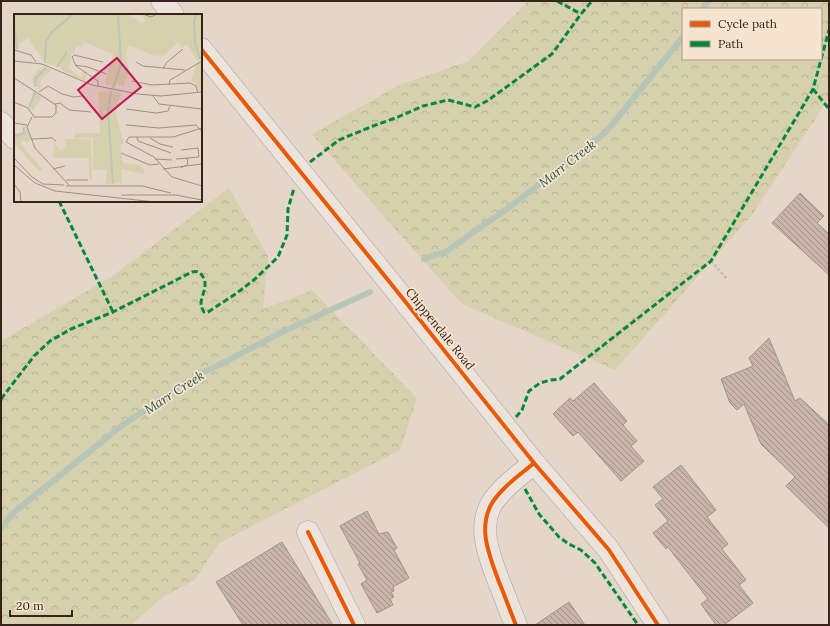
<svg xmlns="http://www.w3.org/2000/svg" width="830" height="626" font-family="Lora,serif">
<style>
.forest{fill:url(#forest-crowns);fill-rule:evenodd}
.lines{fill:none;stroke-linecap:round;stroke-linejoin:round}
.stream{stroke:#b6c7b9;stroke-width:6}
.building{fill:url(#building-back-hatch);stroke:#a49289}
.minor-casing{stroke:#a99d94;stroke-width:23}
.tertiary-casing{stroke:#a99d94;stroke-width:23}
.path{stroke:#c4bbb3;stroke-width:2.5;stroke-dasharray:3 2;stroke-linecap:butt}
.minor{stroke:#ece4dc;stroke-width:22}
.tertiary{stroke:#ece4dc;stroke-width:22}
.quiet{stroke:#00873e;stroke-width:3;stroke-dasharray:6 3;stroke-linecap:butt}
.cycleway-casing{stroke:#f6e4ce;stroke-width:6}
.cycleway{stroke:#e8590c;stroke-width:4}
.labels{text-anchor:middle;stroke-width:3.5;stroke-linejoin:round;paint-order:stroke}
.street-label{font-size:12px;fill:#37241c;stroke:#f6e4ce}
.water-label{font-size:13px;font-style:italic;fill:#2a574d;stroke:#f6e4ce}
.inset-river{fill:none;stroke:#b6c7b9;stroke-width:2}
.inset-road{fill:none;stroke:#9f8f84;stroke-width:1}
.view{fill:#c2185b;fill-opacity:0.15;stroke:#c2185b;stroke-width:2}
.inset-edge{fill:none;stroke:#37241c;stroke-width:2}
</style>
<defs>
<pattern id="forest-crowns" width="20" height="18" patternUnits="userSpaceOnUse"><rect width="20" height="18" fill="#d7d0ac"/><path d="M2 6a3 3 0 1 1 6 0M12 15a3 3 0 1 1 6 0" fill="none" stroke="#b9b293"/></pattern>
<pattern id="building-back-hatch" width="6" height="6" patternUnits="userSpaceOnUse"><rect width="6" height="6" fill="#c7b5ab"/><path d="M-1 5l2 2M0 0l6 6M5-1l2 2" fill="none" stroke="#a2938a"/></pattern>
</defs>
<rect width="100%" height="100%" fill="#e4d7ca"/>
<!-- forest -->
<path class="forest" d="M 528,1 L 829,1 L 829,98 L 752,215 L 615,370 L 462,304 L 387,220 L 312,134 L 399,85 L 469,61 ZM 683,9 L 821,9 L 821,59 L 683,59 Z
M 229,188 L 268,256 L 263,309 L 312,290 L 417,398 L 400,450 L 219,543 L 195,580 L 163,597 L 131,625 L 1,625 L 1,341 L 111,277 Z"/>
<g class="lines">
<!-- stream -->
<path class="stream" d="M 703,9 L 709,1
M 424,259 L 447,251 L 511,206 L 606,132 L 683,37
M 1,528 L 13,513 L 124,424 L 168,395 L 182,387 L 200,374 L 219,365 L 282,332 L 370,292"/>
</g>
<!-- building -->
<path class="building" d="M 800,193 L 824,216 L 817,223 L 829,234 L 829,275 L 772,223 Z
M 769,338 L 795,401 L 800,398 L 827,423 L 829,429 L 829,528 L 786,486 L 795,477 L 761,444 L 744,404 L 737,410 L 730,403 L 721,379 L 753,366 L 749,358 Z
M 594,383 L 627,421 L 623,425 L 637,441 L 631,446 L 644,461 L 621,481 L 578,432 L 573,436 L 553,414 L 570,398 L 573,401 Z
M 681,465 L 716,510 L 707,517 L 728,544 L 722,549 L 746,580 L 739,585 L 753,603 L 724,625 L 716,625 L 701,604 L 708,599 L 668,547 L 666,549 L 653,533 L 668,521 L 655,505 L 663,499 L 653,487 Z
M 367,511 L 379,534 L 388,532 L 397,548 L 394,550 L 409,578 L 393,587 L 394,591 L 391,592 L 394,597 L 390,599 L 393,605 L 377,613 L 361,584 L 367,580 L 358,564 L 360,563 L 340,526 Z
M 282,542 L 333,625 L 243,625 L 216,582 Z
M 569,602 L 585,625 L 535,625 Z"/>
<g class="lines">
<defs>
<path id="minor" d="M 1,123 L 15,138
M 308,532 L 354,625
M 516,625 C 510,611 505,596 499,582 C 490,557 477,529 492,503 C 502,487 520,475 534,463"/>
<path id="tertiary" d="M 162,1 L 173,15
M 201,49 L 392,285 L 534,463 L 609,550 L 658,625"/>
</defs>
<!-- minor casing -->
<use href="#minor" class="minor-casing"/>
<!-- tertiary casing -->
<use href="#tertiary" class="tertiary-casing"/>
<!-- path -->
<path class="path" d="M 711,261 L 727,279"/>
<!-- minor -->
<use href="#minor" class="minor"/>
<!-- tertiary -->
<use href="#tertiary" class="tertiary"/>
<!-- quiet -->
<path class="quiet" d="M 557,1 L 581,14
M 813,89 L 829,109
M 310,162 L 339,140 L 373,126 L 398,117 L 423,106 L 448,100 L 475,107 L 487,101 L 552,54 L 581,14 L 592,1
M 59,201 L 113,312
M 1,399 L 34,356 L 50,341 L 71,329 L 113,312 L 192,272 C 196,271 198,271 201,274 C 209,283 203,292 201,302 C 201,306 202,309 204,312 L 208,312 L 237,293 L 255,279 L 278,257 L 287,235 L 288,209 L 294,188
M 516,417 L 522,410 L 529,391 L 540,383 L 551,380 L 560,379 L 711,261 L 813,89 L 829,30
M 525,489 L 539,514 L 559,537 L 569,544 L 581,550 L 595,563 L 638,625"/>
<defs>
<path id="cycleway" d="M 201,49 L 392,285 L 534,463 L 609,550 L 658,625
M 308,532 L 354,625
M 516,625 C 510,611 505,596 499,582 C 490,557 477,529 492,503 C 502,487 520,475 534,463"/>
</defs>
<!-- cycleway casing -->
<use href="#cycleway" class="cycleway-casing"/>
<!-- cycleway -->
<use href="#cycleway" class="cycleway"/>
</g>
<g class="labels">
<!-- street labels -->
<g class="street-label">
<text transform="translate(440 329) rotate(51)" y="4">Chippendale Road</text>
</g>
<!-- water labels -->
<g class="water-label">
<text transform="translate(567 163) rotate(-38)" y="5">Marr Creek</text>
<text transform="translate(174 392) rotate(-33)" y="5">Marr Creek</text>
</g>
</g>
<!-- overview -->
<g transform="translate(14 14)">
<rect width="188" height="188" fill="#e4d7ca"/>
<path d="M 0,0 L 114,0 L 127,9 L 132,8 L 127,0 L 188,0 L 188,46 L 183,47 L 173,30 L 168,33 L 164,28 L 150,41 L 141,42 L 115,31 L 112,39 L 115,57 L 109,73 L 103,69 L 102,72 L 92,71 L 91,67 L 99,40 L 70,28 L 68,33 L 63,32 L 59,40 L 57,39 L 57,48 L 54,54 L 68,64 L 70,58 L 73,61 L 71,67 L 50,58 L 46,53 L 31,49 L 14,24 L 6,29 L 4,35 L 1,35 ZM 188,48 L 188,77 L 186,77 L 177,65 L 183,49 ZM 29,52 L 38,56 L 27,65 L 26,75 L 18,68 L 20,60 ZM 19,77 L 28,83 L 19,96 L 14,92 L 18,87 ZM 94,77 L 108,79 L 103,89 L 102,101 L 110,130 L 106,131 L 109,149 L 124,151 L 130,155 L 130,160 L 107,155 L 108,169 L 92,170 L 93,155 L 79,156 L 79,124 L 59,124 L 62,119 L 86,119 L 84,79 ZM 12,114 L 19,126 L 13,128 L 9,126 L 6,129 L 29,156 L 25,157 L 0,129 L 0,119 L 5,121 L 11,119 ZM 50,125 L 77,125 L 78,165 L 75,166 L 75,144 L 39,144 L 40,129 L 46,136 L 52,133 Z" fill="#d7d0ac"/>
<path class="inset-river" d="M 183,0 L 180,6 L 181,29 L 186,45M 0,9 L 3,35M 31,49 L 32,27 L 38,18 L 59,0M 43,53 L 53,38M 21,73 L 22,64 L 32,54M 99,74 L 107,50 L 104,0M 97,77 L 94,97 L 99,170M 15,93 L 21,79M 0,122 L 10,119 L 10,113"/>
<path class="inset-road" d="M 129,0 L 137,3 L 143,0M 0,36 L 17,41 L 22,48M 0,47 L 28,50 L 78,71 L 124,80 L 147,82 L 188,78M 122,48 L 129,52 L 171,56M 61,51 L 74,53 L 92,60M 149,55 L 152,49 L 169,35M 0,64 L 42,91 L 42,99 L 38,103 L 20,103M 118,67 L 138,71 L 176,69 L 182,72 L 184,79M 155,71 L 156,66 L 188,47M 84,72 L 84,67 L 62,52 L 58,43 L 60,41 L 89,48M 25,78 L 34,72 L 48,80 L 60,83 L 68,82M 139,82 L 145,90 L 188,95M 0,88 L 14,94 L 20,103M 41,90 L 46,89 L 55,96 L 77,98M 112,95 L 142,99 L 154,97 L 156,92M 18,103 L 13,113 L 21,134 L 55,171M 0,109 L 13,111M 112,111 L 145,114 L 182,111 L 188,118M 188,114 L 159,123 L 115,123 L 112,128 L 140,143 L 158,163 L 188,172M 123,123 L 124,127 L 157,139M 136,124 L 146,130 L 159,133M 18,125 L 38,124 L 42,127M 107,139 L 136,151 L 145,150M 0,144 L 18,163 L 29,170 L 50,171M 141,145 L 158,146M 162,145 L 185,143 L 184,134 L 167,136M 0,151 L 21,169 L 41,177 L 141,188M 167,154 L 174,150 L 173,144M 39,155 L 51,152M 149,155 L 188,150M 52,166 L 74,166M 0,170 L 6,178 L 7,188M 52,172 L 128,172 L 157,179M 107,181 L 162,181M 162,181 L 188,186"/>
<path class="view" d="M 103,44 L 127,73 L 88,105 L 64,76 Z"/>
<rect width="188" height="188" class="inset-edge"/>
</g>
<!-- border -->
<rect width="830" height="626" fill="none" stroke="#37241c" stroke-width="4"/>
<!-- legend -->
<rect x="682" y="8" width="140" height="52" fill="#f6e4ce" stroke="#aa9787"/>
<rect x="690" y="21" width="20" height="6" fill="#e8590c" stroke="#aa9787"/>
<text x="718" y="28" font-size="12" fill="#37241c">Cycle path</text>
<rect x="690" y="41" width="20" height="6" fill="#00873e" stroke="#aa9787"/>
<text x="718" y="48" font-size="12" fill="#37241c">Path</text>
<!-- scale -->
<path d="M10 610v6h62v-6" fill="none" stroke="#37241c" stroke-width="2"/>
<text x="16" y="610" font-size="12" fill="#37241c" stroke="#f6e4ce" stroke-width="3" paint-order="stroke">20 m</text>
</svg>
